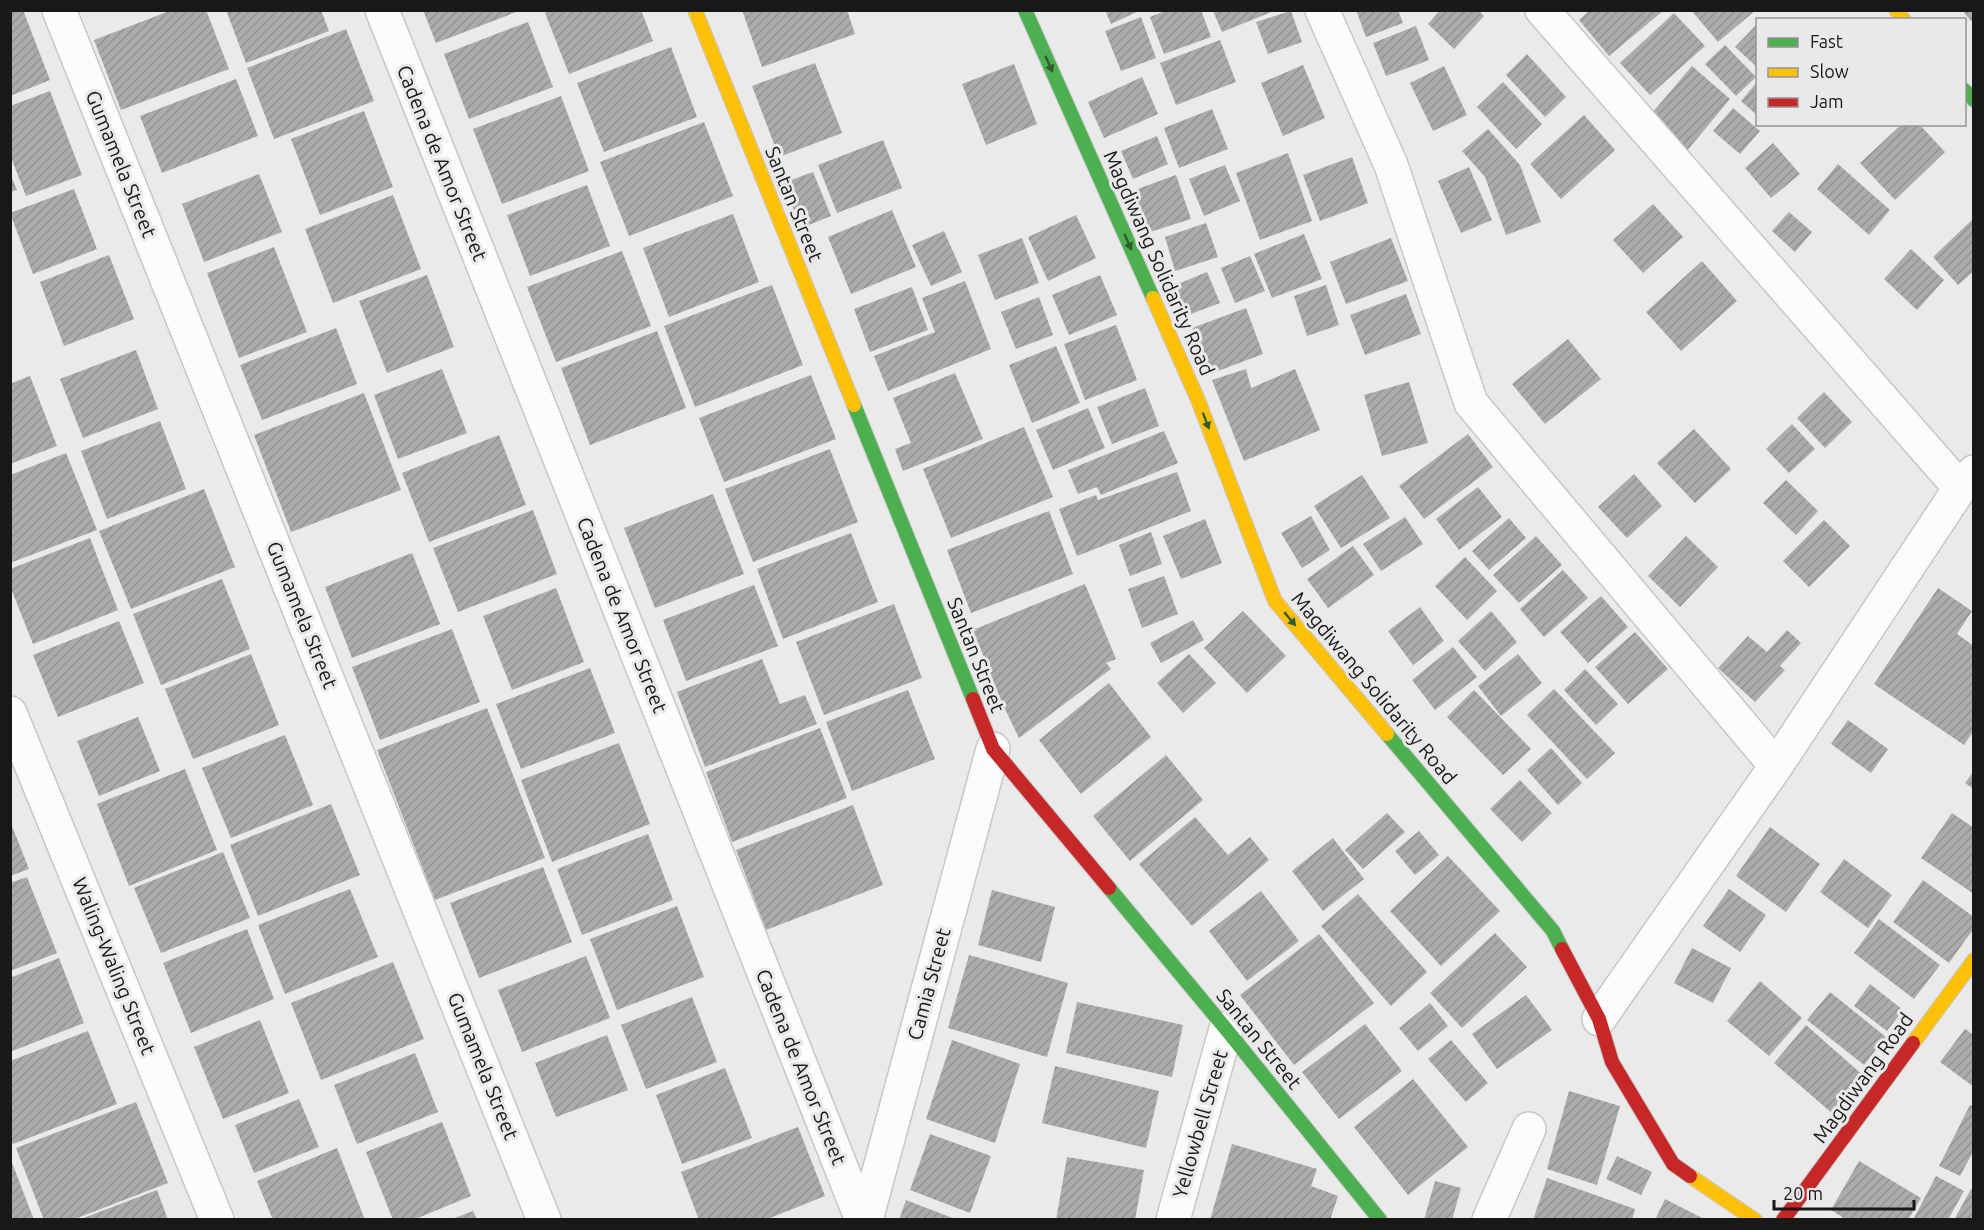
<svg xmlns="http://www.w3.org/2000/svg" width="1984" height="1230" font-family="Ubuntu,sans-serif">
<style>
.building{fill:url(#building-hatch)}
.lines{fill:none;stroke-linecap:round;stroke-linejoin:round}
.street-casing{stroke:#c7c7c8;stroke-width:36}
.fast-casing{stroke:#c7c7c8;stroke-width:16}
.slow-casing{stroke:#c7c7c8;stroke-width:16}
.jam-casing{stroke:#c7c7c8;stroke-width:16}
.street{stroke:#fcfcfc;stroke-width:33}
.fast{stroke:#4caf50;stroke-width:14}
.slow{stroke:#ffc107;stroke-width:14}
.jam{stroke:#c62828;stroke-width:14}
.oneway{fill:#2f5c32}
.labels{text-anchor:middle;stroke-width:6;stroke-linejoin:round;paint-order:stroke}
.street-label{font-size:20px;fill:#181819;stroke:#e9e9ec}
</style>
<defs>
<pattern id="building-hatch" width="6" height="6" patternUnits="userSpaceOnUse" patternTransform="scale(1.5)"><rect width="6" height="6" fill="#ababac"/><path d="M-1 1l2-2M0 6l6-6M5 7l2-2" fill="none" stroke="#929293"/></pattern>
</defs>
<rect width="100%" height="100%" fill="#eaeaeb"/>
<!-- building -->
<path class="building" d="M 10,10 L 23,10 L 50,80 L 10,96 Z
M 172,10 L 206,10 L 229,69 L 121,110 L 94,40 Z
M 226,10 L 321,10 L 329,31 L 246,63 Z
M 423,10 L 519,10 L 519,11 L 436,43 Z
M 551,10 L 641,10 L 653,41 L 569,74 L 545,13 Z
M 742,10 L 847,10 L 855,34 L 762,67 Z
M 1105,10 L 1141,10 L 1111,24 Z
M 1167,10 L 1201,10 L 1211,37 L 1164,54 L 1150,17 Z
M 1356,10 L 1398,10 L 1403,23 L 1366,37 Z
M 1440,10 L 1478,10 L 1484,16 L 1454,49 L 1428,24 Z
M 1590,10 L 1664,10 L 1609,56 L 1579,20 Z
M 1691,10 L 1756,10 L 1718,42 Z
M 1962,10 L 1974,10 L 1974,20 L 1972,22 Z
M 1213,11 L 1274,11 L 1222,32 Z
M 1291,11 L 1302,42 L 1268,54 L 1256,22 Z
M 1674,13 L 1705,46 L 1650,95 L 1620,63 Z
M 1141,17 L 1156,58 L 1121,71 L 1105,31 Z
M 528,22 L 553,87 L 469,119 L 444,54 Z
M 1758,23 L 1758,68 L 1735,47 Z
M 1416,26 L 1429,60 L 1386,76 L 1373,43 Z
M 346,29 L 374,101 L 274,139 L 247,68 Z
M 1220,40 L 1236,82 L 1176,105 L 1160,63 Z
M 1725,45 L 1756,77 L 1736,96 L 1705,64 Z
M 671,47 L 697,117 L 604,152 L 577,83 Z
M 1527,54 L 1566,97 L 1545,117 L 1506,75 Z
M 815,63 L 842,133 L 779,157 L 752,86 Z
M 1014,64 L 1037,124 L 986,145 L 962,84 Z
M 1303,65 L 1325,118 L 1283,136 L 1261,83 Z
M 1444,66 L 1467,115 L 1433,131 L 1410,83 Z
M 1692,66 L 1730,99 L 1686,152 L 1647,119 Z
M 1142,77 L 1158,114 L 1104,138 L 1088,102 Z
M 236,79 L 258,136 L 162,173 L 140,116 Z
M 1758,81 L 1758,116 L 1741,101 Z
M 1503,82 L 1542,124 L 1516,149 L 1477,107 Z
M 50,91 L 82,175 L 26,196 L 10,155 L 10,106 Z
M 561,96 L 589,171 L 502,204 L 473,129 Z
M 1733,108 L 1760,131 L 1740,154 L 1713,131 Z
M 1212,109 L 1228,149 L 1179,168 L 1164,128 Z
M 364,111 L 393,187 L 320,215 L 291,139 Z
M 1584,115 L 1615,150 L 1561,199 L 1530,164 Z
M 704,122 L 733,196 L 629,236 L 600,162 Z
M 1902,124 L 1919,124 L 1945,152 L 1895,200 L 1860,163 Z
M 1488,129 L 1520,165 L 1541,222 L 1506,235 L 1485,177 L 1462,151 Z
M 1157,136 L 1168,164 L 1133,179 L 1121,151 Z
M 883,140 L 902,188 L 837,213 L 818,165 Z
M 1773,143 L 1800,174 L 1771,198 L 1745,168 Z
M 1288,153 L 1312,221 L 1260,240 L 1236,173 Z
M 1352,157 L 1368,203 L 1320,221 L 1303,175 Z
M 1838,164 L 1890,210 L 1869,235 L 1817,189 Z
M 1225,165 L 1240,201 L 1204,216 L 1189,179 Z
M 1469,167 L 1492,220 L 1461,233 L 1438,181 Z
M 813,172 L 831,216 L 801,228 L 783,183 Z
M 10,173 L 17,190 L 10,192 Z
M 259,174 L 282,232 L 204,262 L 182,204 Z
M 1176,175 L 1191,219 L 1147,233 L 1132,191 Z
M 587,185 L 610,246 L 530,276 L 507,215 Z
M 74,189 L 97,249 L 33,274 L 10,213 Z
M 393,195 L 421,269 L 333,303 L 305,229 Z
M 1653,204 L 1683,237 L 1643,273 L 1613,240 Z
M 892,210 L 916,267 L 851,294 L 828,237 Z
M 1789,212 L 1812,232 L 1795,252 L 1772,231 Z
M 733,214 L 759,282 L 669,317 L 643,248 Z
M 1076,215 L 1096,258 L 1048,281 L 1028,237 Z
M 1974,218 L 1974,271 L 1958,285 L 1933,257 Z
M 1206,223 L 1218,257 L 1175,271 L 1165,237 Z
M 944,231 L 962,272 L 931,286 L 912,245 Z
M 1304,234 L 1322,279 L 1272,298 L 1254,254 Z
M 1022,238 L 1039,283 L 995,300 L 978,255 Z
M 1391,238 L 1408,281 L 1346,304 L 1330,262 Z
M 274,247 L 307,332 L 239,358 L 207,273 Z
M 1911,249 L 1944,280 L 1917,310 L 1884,279 Z
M 622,251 L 651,326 L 556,362 L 527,287 Z
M 109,255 L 134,319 L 64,346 L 40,282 Z
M 1250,256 L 1265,291 L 1235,303 L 1221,268 Z
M 1702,261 L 1737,301 L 1681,351 L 1646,312 Z
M 1207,272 L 1220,303 L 1178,319 L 1166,289 Z
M 427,275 L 454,347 L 387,373 L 359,301 Z
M 1100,275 L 1117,315 L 1069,335 L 1052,295 Z
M 965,281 L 991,349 L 888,391 L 874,356 L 935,332 L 922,298 Z
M 772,285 L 803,365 L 695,407 L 664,326 Z
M 1326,285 L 1339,325 L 1307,336 L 1294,296 Z
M 912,287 L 928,330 L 870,352 L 854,309 Z
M 1406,294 L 1421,334 L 1365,355 L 1350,315 Z
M 1039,297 L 1053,335 L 1016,349 L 1001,312 Z
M 1246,308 L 1263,354 L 1210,374 L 1192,328 Z
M 1116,325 L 1137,380 L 1085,400 L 1064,344 Z
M 336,328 L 357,384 L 262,420 L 240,365 Z
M 657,331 L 686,408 L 590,445 L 561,368 Z
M 1568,339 L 1601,379 L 1545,424 L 1512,384 Z
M 1056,346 L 1080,403 L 1032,423 L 1009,365 Z
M 136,350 L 158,409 L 83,438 L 60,379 Z
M 442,369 L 467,433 L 398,459 L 374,395 Z
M 1246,369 L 1251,388 L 1295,369 L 1320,430 L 1244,461 L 1212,380 Z
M 955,373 L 983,439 L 903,471 L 895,449 L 911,443 L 893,398 Z
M 811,375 L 836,439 L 724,482 L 699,418 Z
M 30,376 L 57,446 L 10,464 L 10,384 Z
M 1409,382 L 1428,443 L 1382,456 L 1364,395 Z
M 1145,388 L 1159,426 L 1112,444 L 1097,407 Z
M 1824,392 L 1852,422 L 1825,448 L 1797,418 Z
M 364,393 L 401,490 L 291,532 L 254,435 Z
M 1088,408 L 1105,448 L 1053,470 L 1036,430 Z
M 160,421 L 186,489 L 107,519 L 81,451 Z
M 1792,424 L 1815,449 L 1789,473 L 1766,449 Z
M 1024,427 L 1053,497 L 951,538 L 923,469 Z
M 1694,429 L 1731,469 L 1695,503 L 1657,463 Z
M 1164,431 L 1178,463 L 1101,495 L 1097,487 L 1078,494 L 1068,470 Z
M 1468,434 L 1493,467 L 1424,519 L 1399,486 Z
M 499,435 L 526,505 L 429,542 L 402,473 Z
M 830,449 L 858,522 L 753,562 L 725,489 Z
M 66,453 L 97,530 L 10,563 L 10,475 Z
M 1177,472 L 1191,511 L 1077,556 L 1059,509 L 1096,495 L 1098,500 Z
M 1634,474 L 1662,506 L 1627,538 L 1598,507 Z
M 1362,475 L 1390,518 L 1341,548 L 1314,506 Z
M 1786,480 L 1818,511 L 1796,535 L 1763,503 Z
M 1478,487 L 1502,517 L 1459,550 L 1436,519 Z
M 204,489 L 235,567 L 131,609 L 99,531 Z
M 713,494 L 744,574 L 655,608 L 624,528 Z
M 533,510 L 557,574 L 458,612 L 433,548 Z
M 1049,511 L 1073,574 L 971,613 L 947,550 Z
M 1311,516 L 1330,550 L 1302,568 L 1281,533 Z
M 1405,517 L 1423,544 L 1381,571 L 1363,544 Z
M 1509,518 L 1526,538 L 1489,570 L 1472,551 Z
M 1205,519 L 1222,563 L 1181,579 L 1163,536 Z
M 1824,520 L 1850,546 L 1809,587 L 1783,561 Z
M 1151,532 L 1162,564 L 1130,576 L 1119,545 Z
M 851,533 L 878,602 L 783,639 L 757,569 Z
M 1536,536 L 1562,565 L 1519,603 L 1493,575 Z
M 1686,536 L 1718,567 L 1680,607 L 1648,576 Z
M 90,538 L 118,610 L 33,644 L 10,586 L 10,569 Z
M 1353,546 L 1374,575 L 1328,608 L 1307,579 Z
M 412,553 L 440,624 L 352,658 L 325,587 Z
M 1465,557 L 1497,591 L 1467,620 L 1435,586 Z
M 1563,570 L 1588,598 L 1544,637 L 1520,609 Z
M 1164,576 L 1178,614 L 1142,628 L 1128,589 Z
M 222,579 L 250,649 L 161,685 L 133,614 Z
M 1085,584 L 1116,659 L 1106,663 L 1111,669 L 1019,738 L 1003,705 L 973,630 Z
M 754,585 L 778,646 L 686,681 L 663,620 Z
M 556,588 L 584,662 L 512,690 L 483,616 Z
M 1938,588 L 1972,611 L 1957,634 L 1974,646 L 1974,730 L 1964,745 L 1874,684 Z
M 1601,596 L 1628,627 L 1588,663 L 1560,632 Z
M 894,604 L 922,678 L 824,715 L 796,642 Z
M 1420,607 L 1444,641 L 1413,665 L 1388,631 Z
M 1243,611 L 1286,656 L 1247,693 L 1204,648 Z
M 1491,611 L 1517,642 L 1485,671 L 1458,641 Z
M 1193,620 L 1204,640 L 1161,663 L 1150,643 Z
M 119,621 L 144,683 L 58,717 L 33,655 Z
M 452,629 L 480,702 L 380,740 L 352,667 Z
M 1787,630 L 1801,643 L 1780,666 L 1785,670 L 1755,702 L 1718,668 L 1748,636 L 1767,652 Z
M 1635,632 L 1668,669 L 1628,704 L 1595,667 Z
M 1453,647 L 1477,677 L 1435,710 L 1412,680 Z
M 251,654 L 279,725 L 193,759 L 165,689 Z
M 1189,654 L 1216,683 L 1183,713 L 1157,683 Z
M 1518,654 L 1542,683 L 1501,716 L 1478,686 Z
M 762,659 L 780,704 L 805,695 L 817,724 L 705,767 L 677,692 Z
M 590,668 L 615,733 L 521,769 L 496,704 Z
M 1585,669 L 1618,704 L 1596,725 L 1564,690 Z
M 1109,683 L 1151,737 L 1081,794 L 1039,740 Z
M 1554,689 L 1615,753 L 1587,779 L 1527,715 Z
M 908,690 L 935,759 L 852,791 L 826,722 Z
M 1474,690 L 1531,749 L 1503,775 L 1447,717 Z
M 487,708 L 545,858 L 435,900 L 377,750 Z
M 138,717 L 160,771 L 99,796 L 77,741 Z
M 1848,720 L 1888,749 L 1871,773 L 1831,744 Z
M 820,728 L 847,798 L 732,842 L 706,772 Z
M 285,735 L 313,805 L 231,838 L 202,768 Z
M 619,743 L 650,824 L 552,862 L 521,780 Z
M 1551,748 L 1582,783 L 1558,805 L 1527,770 Z
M 1166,755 L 1203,800 L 1130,861 L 1093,816 Z
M 185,769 L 217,850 L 129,886 L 97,804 Z
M 1974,771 L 1974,789 L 1965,783 Z
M 1520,780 L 1552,813 L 1522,842 L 1490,809 Z
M 331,804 L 360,875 L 258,916 L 230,845 Z
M 853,805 L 883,885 L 766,930 L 736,850 Z
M 1387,813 L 1405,832 L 1363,869 L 1345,850 Z
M 1952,813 L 1974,828 L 1974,894 L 1921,858 Z
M 1195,817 L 1228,855 L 1250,837 L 1269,860 L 1192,926 L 1139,864 Z
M 10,821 L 29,869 L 10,876 Z
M 1770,827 L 1820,864 L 1786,912 L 1736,876 Z
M 1419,831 L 1439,855 L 1415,875 L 1395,851 Z
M 648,834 L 673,900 L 582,935 L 557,869 Z
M 1333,838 L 1364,879 L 1323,911 L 1292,871 Z
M 223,852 L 250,918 L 161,953 L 134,888 Z
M 1448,856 L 1500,911 L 1441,966 L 1390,911 Z
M 1844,859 L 1892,895 L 1868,928 L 1820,892 Z
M 543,867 L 572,942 L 479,978 L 450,903 Z
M 27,877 L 57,953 L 10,971 L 10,883 Z
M 1923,880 L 1974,917 L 1974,928 L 1949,963 L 1893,922 Z
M 350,889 L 378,957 L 285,994 L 258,925 Z
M 1729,889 L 1766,915 L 1740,952 L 1703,926 Z
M 992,890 L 1055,907 L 1041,962 L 978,945 Z
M 1261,891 L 1299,941 L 1247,981 L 1209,931 Z
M 1358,894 L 1427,972 L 1391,1006 L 1321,926 Z
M 677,906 L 704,977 L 617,1010 L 590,939 Z
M 1879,919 L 1940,965 L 1914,999 L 1854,953 Z
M 247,929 L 274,999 L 191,1033 L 163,963 Z
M 1495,933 L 1527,967 L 1462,1028 L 1430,993 Z
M 1319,934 L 1374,1003 L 1294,1065 L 1240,995 Z
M 1692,948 L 1731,968 L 1713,1003 L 1674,983 Z
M 969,955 L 1068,983 L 1047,1057 L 948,1028 Z
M 586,956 L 610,1018 L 522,1052 L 498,990 Z
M 59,958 L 84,1023 L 10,1052 L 10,978 Z
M 393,962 L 424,1039 L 321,1080 L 291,1003 Z
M 1760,981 L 1802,1018 L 1769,1056 L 1727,1021 Z
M 1870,984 L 1903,1010 L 1887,1031 L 1854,1006 Z
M 1830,992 L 1886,1037 L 1864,1065 L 1807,1020 Z
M 1526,995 L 1552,1030 L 1497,1069 L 1472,1034 Z
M 692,997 L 717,1062 L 646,1089 L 621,1025 Z
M 1077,1002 L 1183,1025 L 1172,1077 L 1066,1053 Z
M 1430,1003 L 1448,1026 L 1418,1051 L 1399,1028 Z
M 260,1020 L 289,1093 L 223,1119 L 194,1047 Z
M 1365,1024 L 1402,1071 L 1339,1119 L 1302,1072 Z
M 1806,1025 L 1865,1077 L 1833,1114 L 1774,1063 Z
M 1965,1029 L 1974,1035 L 1974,1087 L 1940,1062 Z
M 88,1031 L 117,1104 L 13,1144 L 10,1139 L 10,1061 Z
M 607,1035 L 628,1090 L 556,1117 L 535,1063 Z
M 952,1040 L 1020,1064 L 995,1143 L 926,1119 Z
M 1451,1040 L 1488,1083 L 1466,1102 L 1428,1059 Z
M 415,1053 L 438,1112 L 357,1144 L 334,1085 Z
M 1055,1066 L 1159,1091 L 1146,1148 L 1042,1123 Z
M 725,1068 L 752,1138 L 682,1164 L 656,1095 Z
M 1413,1079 L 1468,1147 L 1408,1195 L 1354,1127 Z
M 1569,1091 L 1620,1106 L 1597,1185 L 1547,1169 Z
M 299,1099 L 319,1147 L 254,1173 L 235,1125 Z
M 136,1102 L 168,1183 L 72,1220 L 44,1220 L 16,1148 Z
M 1970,1105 L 1974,1106 L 1974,1150 L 1960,1176 L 1939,1166 Z
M 442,1122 L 471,1196 L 413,1220 L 393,1220 L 366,1152 Z
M 798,1127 L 825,1196 L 765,1220 L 699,1220 L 681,1172 Z
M 930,1134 L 991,1156 L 970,1213 L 910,1190 Z
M 1232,1144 L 1317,1169 L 1311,1186 L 1338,1196 L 1330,1220 L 1210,1220 Z
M 337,1148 L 365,1220 L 273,1220 L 257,1181 Z
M 1617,1156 L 1652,1172 L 1641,1195 L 1606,1179 Z
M 1067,1157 L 1144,1170 L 1135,1220 L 1056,1220 Z
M 10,1160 L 11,1160 L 34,1220 L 10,1220 Z
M 1859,1161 L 1921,1198 L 1908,1220 L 1847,1220 L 1831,1210 Z
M 1936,1176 L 1964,1191 L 1948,1220 L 1913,1220 Z
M 1547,1178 L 1635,1209 L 1632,1220 L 1533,1220 Z
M 1435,1181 L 1461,1188 L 1452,1220 L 1424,1220 Z
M 1971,1189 L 1974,1191 L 1974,1220 L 1954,1220 Z
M 157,1190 L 168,1220 L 81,1220 L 81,1219 Z
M 1665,1199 L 1706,1220 L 1655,1220 Z
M 906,1200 L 955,1219 L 955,1220 L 899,1220 Z
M 473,1211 L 477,1220 L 452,1220 L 452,1219 Z"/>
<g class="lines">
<defs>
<path id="street" d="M 59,10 L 544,1220
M 382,10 L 862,1220
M 1322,10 L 1391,165 L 1471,403 L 1776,766
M 1542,10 L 1960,488
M 10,713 L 217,1220
M 1599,1019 L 1776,766 L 1960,488 L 1974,472
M 866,1220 L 993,749
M 1173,1220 L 1226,1029
M 1489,1220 L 1529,1129"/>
<path id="fast" d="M 1025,10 L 1153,298
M 1964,90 L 1974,100
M 854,405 L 973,699
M 1387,734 L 1553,931 L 1562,949
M 1109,888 L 1226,1029 L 1380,1220"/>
<path id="slow" d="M 695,10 L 854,405
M 1896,10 L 1904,20
M 1153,298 L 1198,400 L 1275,601 L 1387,734
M 1913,1043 L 1974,960
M 1690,1176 L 1755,1220"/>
<path id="jam" d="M 973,699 L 993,749 L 1109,888
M 1562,949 L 1599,1019 L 1612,1062 L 1673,1164 L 1690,1176
M 1783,1220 L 1913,1043"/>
</defs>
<!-- street casing -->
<use href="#street" class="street-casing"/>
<!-- fast casing -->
<use href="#fast" class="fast-casing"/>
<!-- slow casing -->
<use href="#slow" class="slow-casing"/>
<!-- jam casing -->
<use href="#jam" class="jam-casing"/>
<!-- street -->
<use href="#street" class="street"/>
<!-- fast -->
<use href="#fast" class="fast"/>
<!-- slow -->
<use href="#slow" class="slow"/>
<!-- jam -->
<use href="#jam" class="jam"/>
</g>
<!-- one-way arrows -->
<defs><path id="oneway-solid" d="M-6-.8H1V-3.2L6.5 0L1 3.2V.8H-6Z" transform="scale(1.5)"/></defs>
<g class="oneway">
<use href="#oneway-solid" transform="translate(1049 64) rotate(66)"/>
<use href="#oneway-solid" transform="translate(1128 242) rotate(66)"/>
<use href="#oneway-solid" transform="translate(1206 421) rotate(69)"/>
<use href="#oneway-solid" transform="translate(1290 619) rotate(50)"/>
</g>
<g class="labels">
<!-- street labels -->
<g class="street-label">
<text transform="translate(442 163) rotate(68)" y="7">Cadena de Amor Street</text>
<text transform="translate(121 164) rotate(68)" y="7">Gumamela Street</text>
<text transform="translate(794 204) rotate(68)" y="7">Santan Street</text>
<text transform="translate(1159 263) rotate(66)" y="7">Magdiwang Solidarity Road</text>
<text transform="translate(302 615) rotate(68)" y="7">Gumamela Street</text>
<text transform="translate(622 615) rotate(68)" y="7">Cadena de Amor Street</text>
<text transform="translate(976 655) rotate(68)" y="7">Santan Street</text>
<text transform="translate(1374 688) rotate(50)" y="7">Magdiwang Solidarity Road</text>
<text transform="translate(114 966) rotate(68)" y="7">Waling-Waling Street</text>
<text transform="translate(929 984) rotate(-75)" y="7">Camia Street</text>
<text transform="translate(1259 1039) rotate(51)" y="7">Santan Street</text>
<text transform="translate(483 1066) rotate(68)" y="7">Gumamela Street</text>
<text transform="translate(801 1067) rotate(68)" y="7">Cadena de Amor Street</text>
<text transform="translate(1863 1078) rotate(-54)" y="7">Magdiwang Road</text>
<text transform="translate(1200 1124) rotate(-74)" y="7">Yellowbell Street</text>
</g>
</g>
<!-- border -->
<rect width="1984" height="1230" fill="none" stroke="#181819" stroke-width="24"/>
<!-- legend -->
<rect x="1756" y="18" width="210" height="108" fill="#e9e9ec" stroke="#959598" stroke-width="1.5"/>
<rect x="1768" y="38" width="30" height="9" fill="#4caf50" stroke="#959598" stroke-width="1.5"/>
<text x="1810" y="48" font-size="18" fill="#181819">Fast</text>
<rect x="1768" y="68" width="30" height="9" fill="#ffc107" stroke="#959598" stroke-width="1.5"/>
<text x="1810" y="78" font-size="18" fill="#181819">Slow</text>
<rect x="1768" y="98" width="30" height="9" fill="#c62828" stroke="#959598" stroke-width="1.5"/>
<text x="1810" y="108" font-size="18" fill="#181819">Jam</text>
<!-- scale -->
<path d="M1774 1200v9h140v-9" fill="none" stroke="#181819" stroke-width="3"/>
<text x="1783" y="1200" font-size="18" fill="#181819" stroke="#e9e9ec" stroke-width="4.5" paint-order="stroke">20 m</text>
</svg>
